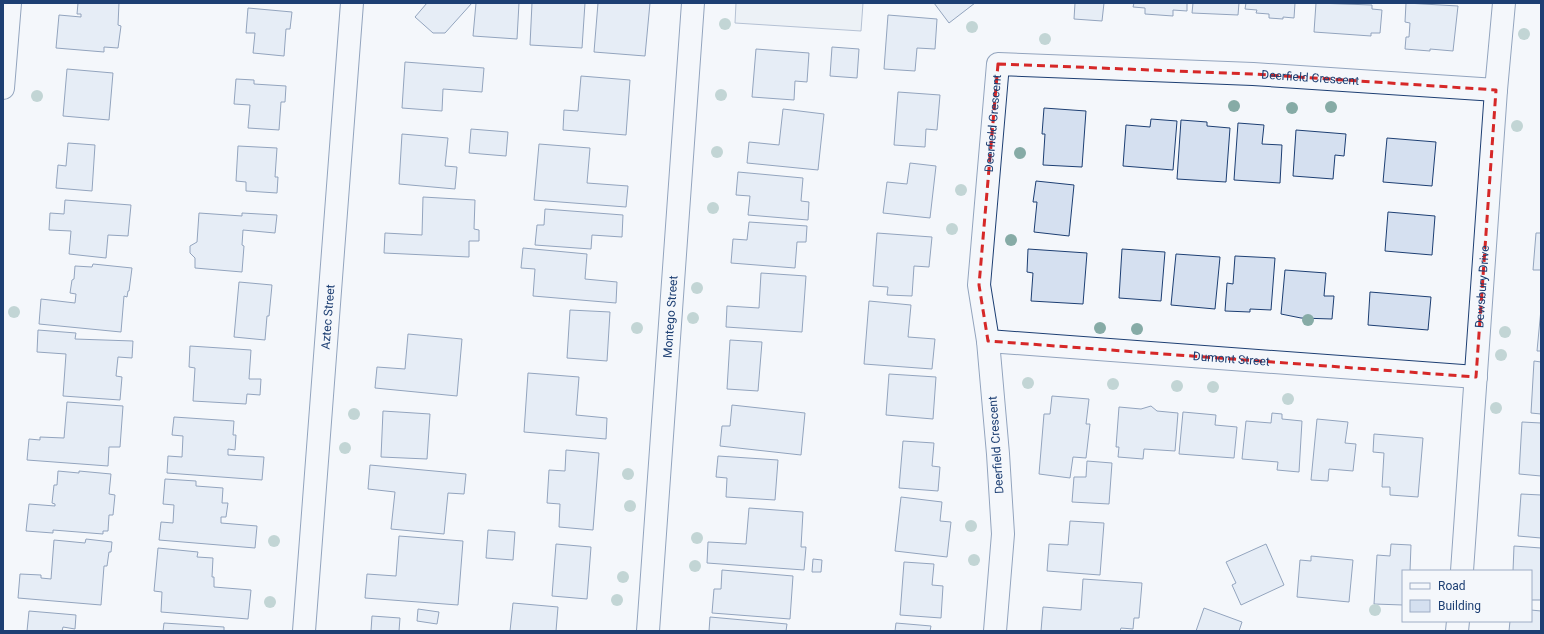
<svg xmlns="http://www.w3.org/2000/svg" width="1544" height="634" font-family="Roboto,sans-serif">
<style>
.parking{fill:#e3e8f0;stroke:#687fa3}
.building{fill:#d5e0f0;stroke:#1d3f73}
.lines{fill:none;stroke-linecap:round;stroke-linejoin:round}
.minor-casing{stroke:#1d3f73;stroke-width:24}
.minor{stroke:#f4f7fb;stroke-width:22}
.tree{fill:#86aba6}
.marked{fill:none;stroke:#d62828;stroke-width:3;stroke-dasharray:8 5;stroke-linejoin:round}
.labels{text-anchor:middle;stroke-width:3;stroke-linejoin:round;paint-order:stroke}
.street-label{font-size:12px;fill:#1d3f73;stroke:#f4f7fb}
</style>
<rect width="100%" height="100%" fill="#f4f7fb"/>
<!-- parking -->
<path class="parking" d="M 736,3 L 863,3 L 861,31 L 735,23 Z"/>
<!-- building -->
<path class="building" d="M 78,3 L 119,3 L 118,25 L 121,26 L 118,48 L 104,47 L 104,52 L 56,48 L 59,15 L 81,17 L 81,14 L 77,14 Z
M 427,3 L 472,3 L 445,33 L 433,33 L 415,17 Z
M 476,3 L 519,3 L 517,39 L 473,36 Z
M 532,3 L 585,3 L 582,48 L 530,45 Z
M 598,3 L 650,3 L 645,56 L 594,52 Z
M 934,3 L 975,3 L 949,23 Z
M 1075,3 L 1104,3 L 1102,21 L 1074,19 Z
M 1134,3 L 1187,3 L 1187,11 L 1173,10 L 1173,16 L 1145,14 L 1145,8 L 1133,7 Z
M 1193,3 L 1239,3 L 1238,15 L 1192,13 Z
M 1246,3 L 1295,3 L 1294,18 L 1283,17 L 1283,19 L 1269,18 L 1269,14 L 1256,13 L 1257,10 L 1245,9 Z
M 1316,3 L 1372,5 L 1372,9 L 1382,10 L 1380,33 L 1371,33 L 1371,36 L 1314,32 Z
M 1406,3 L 1458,6 L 1453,51 L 1430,49 L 1430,51 L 1405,49 L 1406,37 L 1409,37 L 1410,23 L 1405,22 Z
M 248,8 L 292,12 L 290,29 L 286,29 L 284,56 L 253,53 L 255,33 L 246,33 Z
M 888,15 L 937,19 L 935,49 L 917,48 L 915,71 L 884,69 Z
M 832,47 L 859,49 L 857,78 L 830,76 Z
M 756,49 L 809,53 L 807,82 L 795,81 L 794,100 L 752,97 Z
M 405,62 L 484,68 L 482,92 L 443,89 L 442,111 L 402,108 Z
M 67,69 L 113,73 L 109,120 L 63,116 Z
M 581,76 L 630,80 L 626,135 L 563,130 L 564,110 L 578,111 Z
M 236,79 L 254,80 L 254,84 L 286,86 L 285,102 L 281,102 L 279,130 L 248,128 L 250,105 L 234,104 Z
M 898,92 L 940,95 L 937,130 L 926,129 L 925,147 L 894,145 Z
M 1044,108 L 1086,111 L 1082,167 L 1043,165 L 1045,134 L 1042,134 Z
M 783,109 L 824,114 L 818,170 L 747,163 L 749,142 L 779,145 Z
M 1151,119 L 1177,121 L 1173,170 L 1123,166 L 1126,125 L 1150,127 Z
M 1181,120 L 1207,122 L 1207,126 L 1230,128 L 1226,182 L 1177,179 Z
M 1238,123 L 1264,125 L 1262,144 L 1282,145 L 1280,183 L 1234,180 Z
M 471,129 L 508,132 L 506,156 L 469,153 Z
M 1296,130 L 1346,134 L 1344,156 L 1335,155 L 1333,179 L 1293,176 Z
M 402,134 L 448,138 L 445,166 L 457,167 L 455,189 L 399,184 Z
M 1387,138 L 1436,142 L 1432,186 L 1383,182 Z
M 68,143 L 95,145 L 92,191 L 56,188 L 58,165 L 66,166 Z
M 539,144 L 590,148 L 587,183 L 628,186 L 626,207 L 534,200 Z
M 238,146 L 277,148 L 275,177 L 278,177 L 277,193 L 246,191 L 246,182 L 236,181 Z
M 910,163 L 936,166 L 930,218 L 883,213 L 887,182 L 907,184 Z
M 738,172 L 803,178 L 801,201 L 809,202 L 808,220 L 748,215 L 750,196 L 736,195 Z
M 1036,181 L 1074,185 L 1069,236 L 1034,232 L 1037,202 L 1033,202 Z
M 423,197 L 475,200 L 474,229 L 479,230 L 479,241 L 469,241 L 469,257 L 384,253 L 385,233 L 422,235 Z
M 65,200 L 131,205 L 128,236 L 108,235 L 106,258 L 69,254 L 71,231 L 49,230 L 50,213 L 64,214 Z
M 545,209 L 623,215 L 622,237 L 592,235 L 591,249 L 535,245 L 537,225 L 544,225 Z
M 1388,212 L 1435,216 L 1432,255 L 1385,251 Z
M 199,213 L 242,216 L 242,213 L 277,215 L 275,233 L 243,230 L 242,245 L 244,246 L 242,272 L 195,268 L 195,258 L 190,253 L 190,246 L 197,242 Z
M 749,222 L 807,226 L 806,242 L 797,242 L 795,268 L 731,263 L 733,239 L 747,240 Z
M 877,233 L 932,237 L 929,267 L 914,266 L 912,296 L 887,295 L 888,287 L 873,286 Z
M 1536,233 L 1541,233 L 1541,270 L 1533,270 Z
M 523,248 L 587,254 L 585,279 L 617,282 L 616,303 L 533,296 L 535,269 L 521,268 Z
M 1028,249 L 1087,253 L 1083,304 L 1031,301 L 1033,273 L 1027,272 Z
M 1122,249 L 1165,252 L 1161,301 L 1119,298 Z
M 1176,254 L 1220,257 L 1215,309 L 1171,305 Z
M 1235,256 L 1275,258 L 1271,310 L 1250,309 L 1250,312 L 1225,311 L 1227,283 L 1233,284 Z
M 93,264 L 132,268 L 129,291 L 128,291 L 127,297 L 124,296 L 121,332 L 39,324 L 41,299 L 75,303 L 76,294 L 70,293 L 72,280 L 74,279 L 75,266 L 92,267 Z
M 1285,270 L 1326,273 L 1324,296 L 1334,296 L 1332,319 L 1301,318 L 1281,314 Z
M 761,273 L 806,276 L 802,332 L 726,327 L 727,306 L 759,308 Z
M 239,282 L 272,285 L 269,316 L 267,316 L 265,340 L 234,337 Z
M 1370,292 L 1431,297 L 1428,330 L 1368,325 Z
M 869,301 L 911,305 L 908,337 L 935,339 L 932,369 L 864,364 Z
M 1541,309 L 1541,351 L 1537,351 Z
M 570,310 L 610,312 L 607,361 L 567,358 Z
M 38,330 L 76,333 L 75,339 L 133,341 L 132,358 L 118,357 L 116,376 L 122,377 L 120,400 L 63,396 L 66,354 L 37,352 Z
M 408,334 L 462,339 L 457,396 L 375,388 L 377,367 L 405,369 Z
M 730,340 L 762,342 L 758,391 L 727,389 Z
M 190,346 L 251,350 L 249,379 L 261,379 L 260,395 L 247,394 L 246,404 L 193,401 L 195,368 L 189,367 Z
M 1534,361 L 1541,362 L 1541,414 L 1531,413 Z
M 528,373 L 579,377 L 576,415 L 607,418 L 606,439 L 524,432 Z
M 889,374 L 936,377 L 933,419 L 886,415 Z
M 1052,396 L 1089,399 L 1086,424 L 1090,424 L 1086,458 L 1073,457 L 1070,478 L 1039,474 L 1044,414 L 1050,414 Z
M 67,402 L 123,406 L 120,447 L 109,447 L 108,466 L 27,460 L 29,439 L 40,440 L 40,437 L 64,438 Z
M 732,405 L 805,413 L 801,455 L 720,446 L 722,426 L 730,426 Z
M 1151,406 L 1157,411 L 1178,413 L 1175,451 L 1144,449 L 1143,459 L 1118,457 L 1119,447 L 1116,447 L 1119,407 L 1141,409 Z
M 383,411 L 430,414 L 427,459 L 381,457 Z
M 1183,412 L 1216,415 L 1215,425 L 1237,427 L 1234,458 L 1179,454 Z
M 1272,413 L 1282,414 L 1282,419 L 1302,421 L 1299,472 L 1277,470 L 1278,462 L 1242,459 L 1246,421 L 1271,423 Z
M 174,417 L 234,421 L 233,435 L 236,435 L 235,450 L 228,449 L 228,455 L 264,457 L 262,480 L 167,473 L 168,456 L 182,457 L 183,436 L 172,435 Z
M 1317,419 L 1348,422 L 1345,443 L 1356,444 L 1353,471 L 1329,469 L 1328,481 L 1311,480 Z
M 1522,422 L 1541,423 L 1541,476 L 1519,474 Z
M 1374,434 L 1423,438 L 1418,497 L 1390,495 L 1390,487 L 1382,487 L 1384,453 L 1373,452 Z
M 903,441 L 934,443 L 932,466 L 940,467 L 938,491 L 899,488 Z
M 566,450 L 599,453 L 593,530 L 559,527 L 560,504 L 547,503 L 549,470 L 565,471 Z
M 718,456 L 778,460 L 775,500 L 726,497 L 727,478 L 716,477 Z
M 1087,461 L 1112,463 L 1109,504 L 1072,502 L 1074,477 L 1086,477 Z
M 370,465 L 466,474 L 464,494 L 448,493 L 444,534 L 391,529 L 395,492 L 368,489 Z
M 58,471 L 79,473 L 79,471 L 111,474 L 109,494 L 115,495 L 113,515 L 109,515 L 108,531 L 103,531 L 103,534 L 53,530 L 53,533 L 26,531 L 29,504 L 55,506 L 55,504 L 52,503 L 54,485 L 57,485 Z
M 165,479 L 196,481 L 196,486 L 223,488 L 222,503 L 228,503 L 226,517 L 221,517 L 221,523 L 257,526 L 255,548 L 159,540 L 161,522 L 173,523 L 174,505 L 163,504 Z
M 1521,494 L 1541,495 L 1541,538 L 1518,536 Z
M 901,497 L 942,502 L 940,521 L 951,522 L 947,557 L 895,551 Z
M 749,508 L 803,512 L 801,547 L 806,547 L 804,570 L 707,563 L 708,542 L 746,544 Z
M 1070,521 L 1104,523 L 1100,575 L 1047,571 L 1049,544 L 1068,545 Z
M 488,530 L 515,532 L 513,560 L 486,558 Z
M 399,536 L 463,541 L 458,605 L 365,598 L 367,574 L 396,576 Z
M 86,539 L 112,542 L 111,552 L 109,552 L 107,566 L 104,566 L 101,605 L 18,598 L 20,574 L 41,575 L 41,578 L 51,579 L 54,540 L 85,543 Z
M 556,544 L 591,547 L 587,599 L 552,596 Z
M 1266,544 L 1284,585 L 1241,605 L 1232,585 L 1236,583 L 1226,562 Z
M 1391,544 L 1411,545 L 1410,571 L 1403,571 L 1403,605 L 1374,604 L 1377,555 L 1390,556 Z
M 1514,546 L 1541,548 L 1541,600 L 1531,600 L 1531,571 L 1513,571 Z
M 158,548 L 198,552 L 197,557 L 213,558 L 212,577 L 214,577 L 214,587 L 251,590 L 248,619 L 161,612 L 162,592 L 154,591 Z
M 1311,556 L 1353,560 L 1349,602 L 1297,597 L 1300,560 L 1311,561 Z
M 813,559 L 822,560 L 821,572 L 812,572 Z
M 904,562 L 934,564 L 932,585 L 943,586 L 941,618 L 900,615 Z
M 722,570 L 793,576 L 790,619 L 712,613 L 714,589 L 721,589 Z
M 1083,579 L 1142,583 L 1139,618 L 1134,618 L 1133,629 L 1121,628 L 1120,631 L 1041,631 L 1043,607 L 1081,610 Z
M 513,603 L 558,607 L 556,631 L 510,631 Z
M 1204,608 L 1242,622 L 1239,631 L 1196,631 Z
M 418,609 L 439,612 L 437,624 L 417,621 Z
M 1531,610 L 1541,611 L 1541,631 L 1509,631 L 1510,621 L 1531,621 Z
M 29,611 L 76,615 L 75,629 L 63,627 L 62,631 L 27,631 Z
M 372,616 L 400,618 L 399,631 L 371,631 Z
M 710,617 L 787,624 L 786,631 L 709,631 Z
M 164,623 L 224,627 L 224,631 L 163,631 Z
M 896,623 L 931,626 L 930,631 L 895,631 Z"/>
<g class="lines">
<defs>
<g id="minor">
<path d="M 3,88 L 10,3"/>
<path id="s1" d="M 988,341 L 1476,377"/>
<path id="s2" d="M 1462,571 L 1496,90 L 1504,3"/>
<path id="s3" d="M 304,631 L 352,3"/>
<path id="s4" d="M 648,631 L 693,3"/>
<path id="s5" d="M 995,631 L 1003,534 L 998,454 L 988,341 L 979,285 L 998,64 L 1253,74 L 1496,90"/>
<path d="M 1457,631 L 1458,621"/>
</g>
</defs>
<!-- minor casing -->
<use href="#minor" class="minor-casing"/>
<!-- minor -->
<use href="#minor" class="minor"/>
</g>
<!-- trees -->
<g class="tree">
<circle cx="725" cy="24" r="6"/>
<circle cx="972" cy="27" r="6"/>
<circle cx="1524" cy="34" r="6"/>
<circle cx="1045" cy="39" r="6"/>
<circle cx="721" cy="95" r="6"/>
<circle cx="37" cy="96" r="6"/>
<circle cx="1234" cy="106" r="6"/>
<circle cx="1331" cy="107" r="6"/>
<circle cx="1292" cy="108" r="6"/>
<circle cx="1517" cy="126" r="6"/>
<circle cx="717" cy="152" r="6"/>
<circle cx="1020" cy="153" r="6"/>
<circle cx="961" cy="190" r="6"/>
<circle cx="713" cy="208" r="6"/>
<circle cx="952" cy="229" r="6"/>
<circle cx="1011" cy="240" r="6"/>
<circle cx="697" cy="288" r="6"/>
<circle cx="14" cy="312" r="6"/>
<circle cx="693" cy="318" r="6"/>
<circle cx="1308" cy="320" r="6"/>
<circle cx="637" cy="328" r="6"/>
<circle cx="1100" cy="328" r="6"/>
<circle cx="1137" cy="329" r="6"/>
<circle cx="1505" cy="332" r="6"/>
<circle cx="1501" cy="355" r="6"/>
<circle cx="1028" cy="383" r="6"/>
<circle cx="1113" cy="384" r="6"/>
<circle cx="1177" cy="386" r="6"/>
<circle cx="1213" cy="387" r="6"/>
<circle cx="1288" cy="399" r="6"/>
<circle cx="1496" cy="408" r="6"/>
<circle cx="354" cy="414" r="6"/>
<circle cx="345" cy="448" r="6"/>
<circle cx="628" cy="474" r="6"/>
<circle cx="630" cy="506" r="6"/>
<circle cx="971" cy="526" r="6"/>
<circle cx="697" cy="538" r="6"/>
<circle cx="274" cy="541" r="6"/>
<circle cx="974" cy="560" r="6"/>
<circle cx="695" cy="566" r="6"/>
<circle cx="623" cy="577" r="6"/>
<circle cx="617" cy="600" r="6"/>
<circle cx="270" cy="602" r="6"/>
<circle cx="1375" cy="610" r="6"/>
</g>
<!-- marked area -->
<path d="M0 0H1544V634H0ZM 998,64 L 1253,74 L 1496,90 L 1476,377 L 988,341 L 979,285 Z" fill="#f4f7fb" fill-opacity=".55" fill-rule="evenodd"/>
<path class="marked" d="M 998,64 L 1253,74 L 1496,90 L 1476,377 L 988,341 L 979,285 Z"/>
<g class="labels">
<!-- street labels -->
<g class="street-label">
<text dy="4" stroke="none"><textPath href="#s5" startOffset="882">Deerfield Crescent</textPath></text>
<text dy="4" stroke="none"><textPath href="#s5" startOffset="510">Deerfield Crescent</textPath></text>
<text dy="4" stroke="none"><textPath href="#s2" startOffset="285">Dewsbury Drive</textPath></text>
<text dy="4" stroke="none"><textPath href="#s3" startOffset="315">Aztec Street</textPath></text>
<text dy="4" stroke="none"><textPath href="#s4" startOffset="315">Montego Street</textPath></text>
<text dy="4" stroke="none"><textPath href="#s1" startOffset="244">Dumont Street</textPath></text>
<text transform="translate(996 445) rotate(-94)" y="4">Deerfield Crescent</text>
</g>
</g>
<!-- border -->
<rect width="1544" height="634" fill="none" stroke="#1d3f73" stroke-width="8"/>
<!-- legend -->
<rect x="1402" y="570" width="130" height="52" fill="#f4f7fb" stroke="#9eadc5"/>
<rect x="1410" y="583" width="20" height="6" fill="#f4f7fb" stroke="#9eadc5"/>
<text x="1438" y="590" font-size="12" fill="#1d3f73">Road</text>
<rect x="1410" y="600" width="20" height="12" fill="#d5e0f0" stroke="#9eadc5"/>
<text x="1438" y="610" font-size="12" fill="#1d3f73">Building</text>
</svg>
